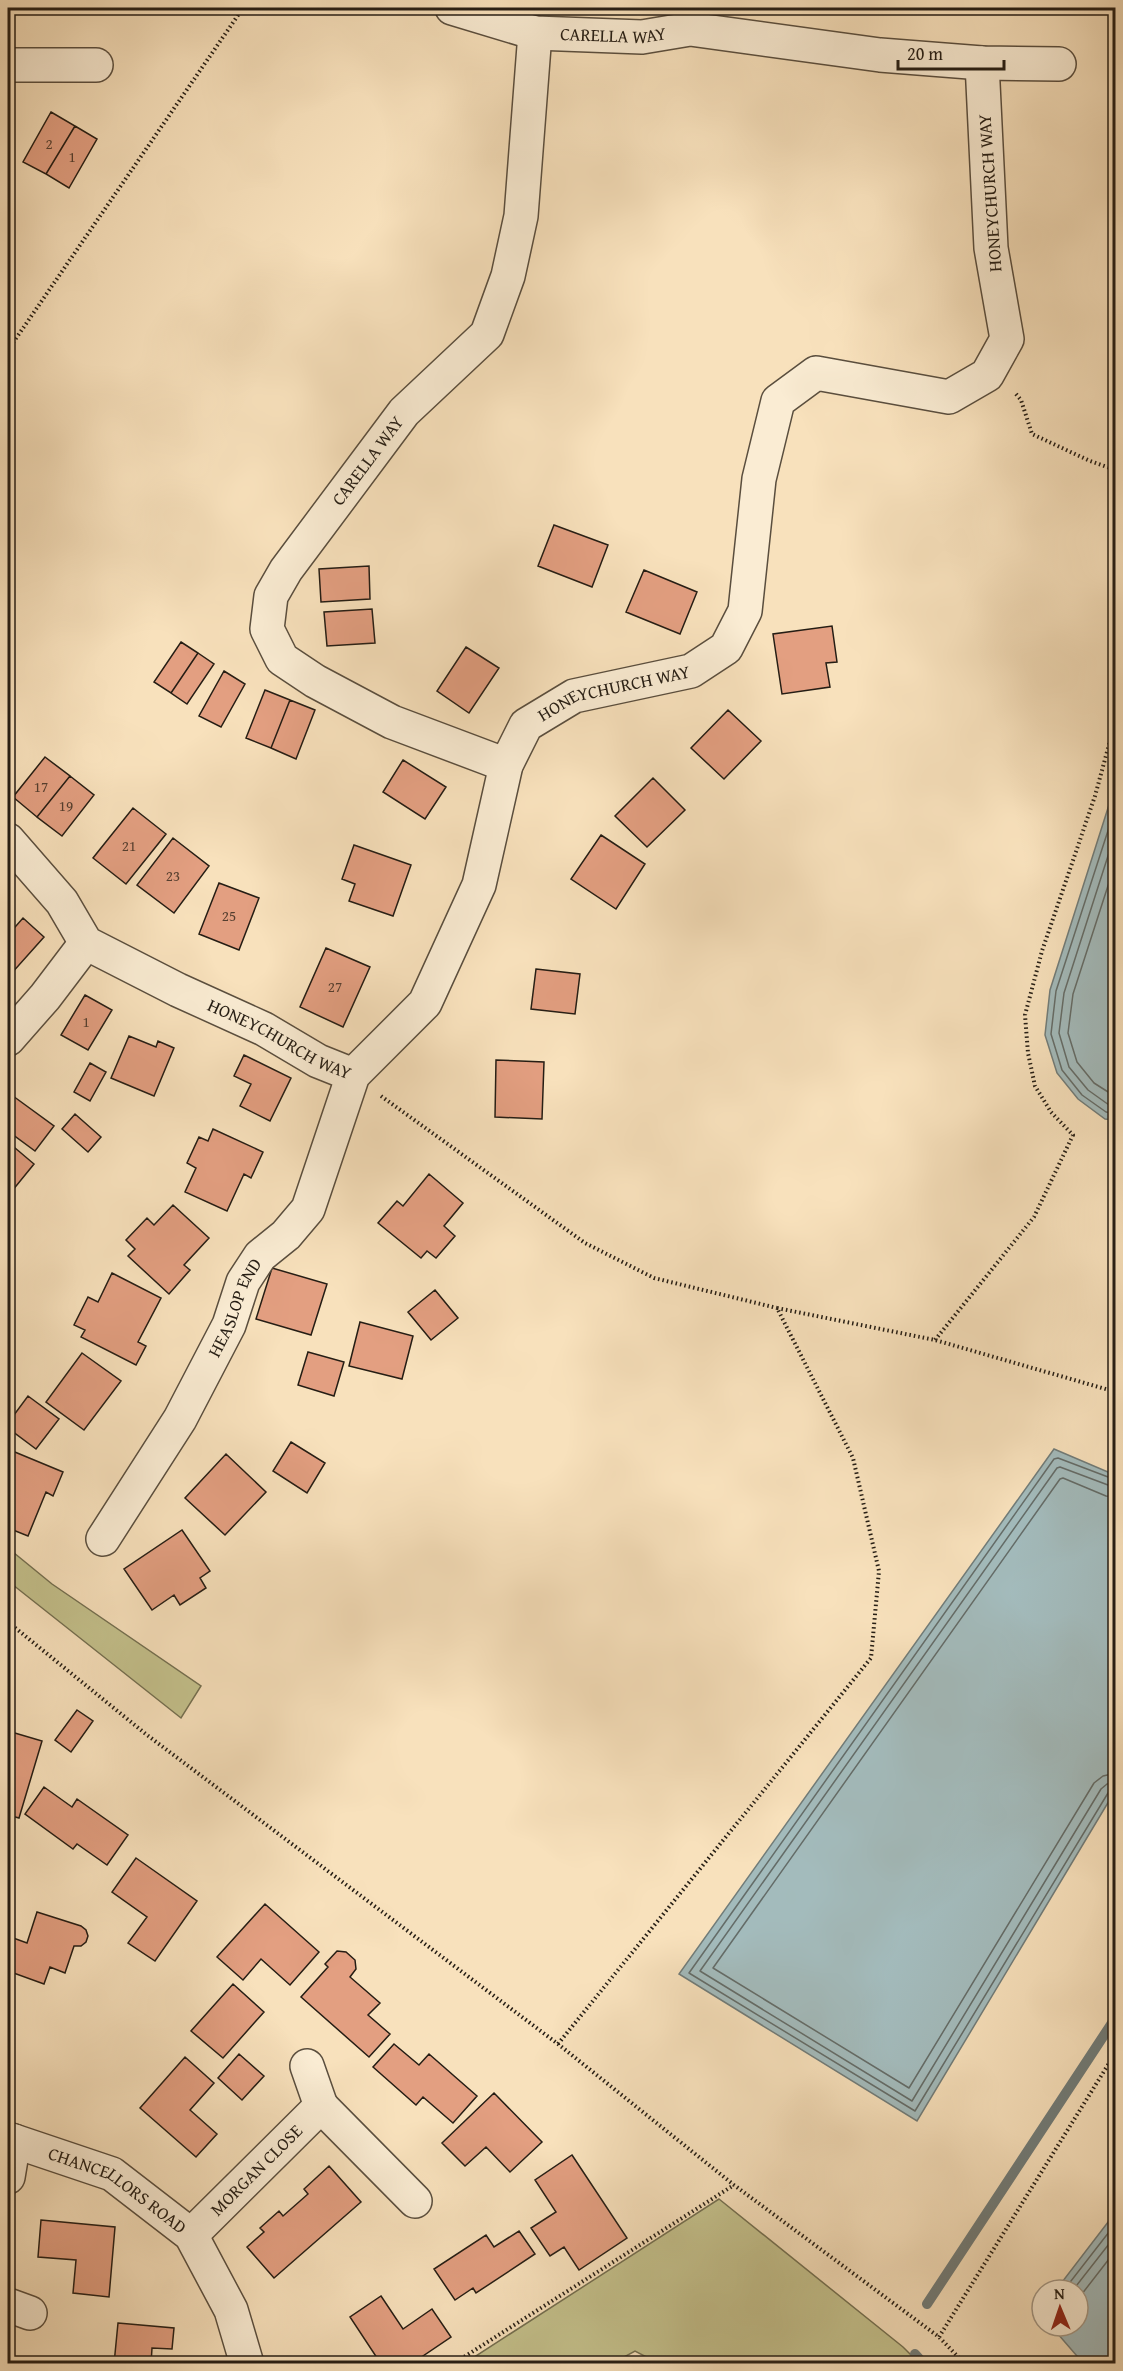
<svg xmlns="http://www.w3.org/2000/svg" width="1123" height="2371" font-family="'Gentium Book Plus',serif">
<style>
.green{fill:#c4c18c;stroke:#746f50;stroke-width:1.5}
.water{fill:#a3bbbc;stroke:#717c79;stroke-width:1.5}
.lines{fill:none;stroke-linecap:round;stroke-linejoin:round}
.shore{stroke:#646c68;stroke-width:1.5}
.stream{stroke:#717c79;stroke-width:10}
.building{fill:#e39f81;stroke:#251d14;stroke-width:1.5}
.minor-casing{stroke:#5a4e3e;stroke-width:36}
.path{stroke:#251d14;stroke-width:4;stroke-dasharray:1.5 3;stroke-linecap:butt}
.minor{stroke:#faecd3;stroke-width:33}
.labels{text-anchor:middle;stroke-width:4.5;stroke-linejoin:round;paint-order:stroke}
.number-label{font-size:15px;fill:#543e2f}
.street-label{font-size:18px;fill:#251d14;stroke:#faecd3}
</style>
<rect width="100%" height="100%" fill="#f8e1bc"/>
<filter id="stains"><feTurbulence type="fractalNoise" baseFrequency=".00333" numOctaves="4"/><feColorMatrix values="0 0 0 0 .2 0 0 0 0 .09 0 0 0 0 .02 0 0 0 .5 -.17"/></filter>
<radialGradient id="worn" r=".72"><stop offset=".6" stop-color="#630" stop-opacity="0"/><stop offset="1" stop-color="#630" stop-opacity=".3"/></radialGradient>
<!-- green -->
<path class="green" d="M 8,1548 L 52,1584 L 201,1686 L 181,1718 L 8,1581 Z
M 719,2199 L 903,2347 L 919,2363 L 660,2364 L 635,2351 L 613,2363 L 465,2363 Z"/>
<!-- water -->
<path class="water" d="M 1115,786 L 1115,1120 L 1105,1119 L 1078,1099 L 1057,1073 L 1045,1035 L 1050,990 Z
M 1054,1449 L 1115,1475 L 1115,1791 L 917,2121 L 679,1974 Z
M 1115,2213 L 1115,2363 L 1083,2363 L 1051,2326 L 1078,2326 L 1078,2290 L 1056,2290 Z"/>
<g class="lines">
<!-- shore -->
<path class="shore" d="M 1116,806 L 1056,991 L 1051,1034 L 1062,1070 L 1082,1095 L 1106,1112 L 1116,1114
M 1116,831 L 1064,993 L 1059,1033 L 1069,1067 L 1088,1090 L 1109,1105 L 1116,1106
M 1116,861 L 1073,994 L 1068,1033 L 1077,1062 L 1094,1083 L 1116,1097
M 1116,1480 L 1058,1458 L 1054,1459 L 689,1973 L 915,2111 L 1108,1793 L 1116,1789
M 1116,1488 L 1060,1467 L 1057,1468 L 700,1971 L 912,2101 L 1101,1789 L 1107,1784 L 1116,1782
M 1116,1497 L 1106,1496 L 1063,1478 L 1060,1479 L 713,1968 L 909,2088 L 1094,1783 L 1103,1776 L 1116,1773
M 1064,2290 L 1116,2223
M 1073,2290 L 1116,2235
M 1078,2299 L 1116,2250"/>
<!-- stream -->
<path class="stream" d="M 927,2304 L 1116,2017
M 915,2354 L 924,2364"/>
</g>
<!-- building -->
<path class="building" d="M 51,112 L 75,126 L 46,174 L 23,162 Z
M 75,126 L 97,139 L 69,188 L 46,174 Z
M 554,525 L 608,545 L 592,587 L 538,566 Z
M 369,566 L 370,599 L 321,602 L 319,569 Z
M 644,570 L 697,592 L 680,634 L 626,612 Z
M 372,609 L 375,643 L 327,646 L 324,612 Z
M 832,626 L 837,662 L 826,663 L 830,687 L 782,694 L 773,634 Z
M 181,642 L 198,653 L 171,693 L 154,682 Z
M 466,647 L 499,668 L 469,713 L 437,691 Z
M 198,653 L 214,664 L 187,704 L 171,693 Z
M 224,671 L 245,684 L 221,727 L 199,716 Z
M 265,690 L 290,700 L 271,748 L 246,738 Z
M 290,700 L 315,710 L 296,759 L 271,748 Z
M 728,710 L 761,741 L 724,779 L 691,748 Z
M 45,757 L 70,776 L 37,817 L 13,797 Z
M 403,760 L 446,787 L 425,819 L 383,792 Z
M 70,776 L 94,795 L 62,836 L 37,817 Z
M 653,778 L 685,810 L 647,847 L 615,816 Z
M 133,808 L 166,834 L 126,884 L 93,858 Z
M 601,835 L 645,864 L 616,909 L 571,879 Z
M 173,838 L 209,866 L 174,913 L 137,885 Z
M 354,845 L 411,865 L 393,916 L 349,901 L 355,884 L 342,879 Z
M 219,883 L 259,898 L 239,950 L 199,934 Z
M 23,918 L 44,937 L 11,974 L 8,971 L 8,935 Z
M 326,948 L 370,967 L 343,1027 L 300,1007 Z
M 536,969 L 580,974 L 575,1014 L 531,1009 Z
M 85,995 L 112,1010 L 88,1050 L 61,1035 Z
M 129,1036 L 156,1047 L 158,1041 L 174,1048 L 154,1096 L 111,1078 Z
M 244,1055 L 291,1078 L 270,1121 L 240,1106 L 251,1084 L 234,1076 Z
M 496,1060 L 544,1062 L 542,1119 L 495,1117 Z
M 90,1063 L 106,1072 L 90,1101 L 74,1092 Z
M 13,1096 L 54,1126 L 35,1151 L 8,1131 L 8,1104 Z
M 75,1114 L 101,1137 L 88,1152 L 62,1129 Z
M 213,1129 L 263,1152 L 251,1178 L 244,1174 L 227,1211 L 185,1192 L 196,1168 L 187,1163 L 199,1137 L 208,1141 Z
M 8,1142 L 34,1164 L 8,1196 Z
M 429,1174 L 463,1203 L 444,1226 L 455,1236 L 436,1258 L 427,1251 L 421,1258 L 378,1223 L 397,1201 L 403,1206 Z
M 173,1205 L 209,1238 L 184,1265 L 190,1270 L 169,1294 L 128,1256 L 135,1249 L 126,1240 L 147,1218 L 154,1225 Z
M 272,1268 L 327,1284 L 311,1335 L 256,1319 Z
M 112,1273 L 161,1298 L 138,1342 L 146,1346 L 136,1365 L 81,1337 L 85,1330 L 74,1325 L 88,1297 L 98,1302 Z
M 435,1290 L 458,1318 L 431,1340 L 408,1312 Z
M 360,1322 L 413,1336 L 402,1379 L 349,1366 Z
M 308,1352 L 344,1362 L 334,1396 L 298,1385 Z
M 82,1353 L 121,1381 L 84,1430 L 46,1402 Z
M 28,1396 L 59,1419 L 36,1449 L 8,1428 L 8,1423 Z
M 291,1442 L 325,1463 L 307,1493 L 273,1471 Z
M 10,1450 L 63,1472 L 53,1496 L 46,1492 L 28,1536 L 8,1528 L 8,1457 Z
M 226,1454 L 266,1492 L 225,1535 L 185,1498 Z
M 182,1530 L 210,1571 L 200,1578 L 206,1588 L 180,1605 L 174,1595 L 152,1610 L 124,1569 Z
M 77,1710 L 93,1721 L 71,1752 L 55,1740 Z
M 8,1731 L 42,1741 L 19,1818 L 8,1815 Z
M 44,1787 L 72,1807 L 77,1799 L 128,1835 L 107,1865 L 77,1844 L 73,1849 L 25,1814 Z
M 136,1858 L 197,1901 L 155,1961 L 128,1943 L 147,1917 L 112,1892 Z
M 265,1904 L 319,1952 L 290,1985 L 261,1959 L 243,1980 L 217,1957 Z
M 37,1912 L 81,1926 L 86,1930 L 88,1936 L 86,1942 L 81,1946 L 74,1946 L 65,1973 L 50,1967 L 44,1984 L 8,1971 L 8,1936 L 27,1943 Z
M 337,1951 L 346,1952 L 355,1960 L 356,1969 L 350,1977 L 380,2003 L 368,2015 L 390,2034 L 369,2057 L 301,1997 L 328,1967 L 325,1964 Z
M 233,1984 L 264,2012 L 223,2058 L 191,2031 Z
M 8,2028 L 13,2028 L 10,2090 L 8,2090 Z
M 394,2044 L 419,2065 L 429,2054 L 477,2096 L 453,2123 L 423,2097 L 416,2105 L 373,2067 Z
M 239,2054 L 264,2076 L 242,2100 L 218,2078 Z
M 185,2057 L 214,2083 L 190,2110 L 217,2134 L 196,2157 L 140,2108 Z
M 494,2093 L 542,2142 L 510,2172 L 486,2147 L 465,2166 L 442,2143 Z
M 572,2155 L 627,2238 L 579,2270 L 564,2247 L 550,2256 L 531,2228 L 556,2212 L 535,2180 Z
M 329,2166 L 361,2202 L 274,2278 L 247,2247 L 264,2232 L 260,2228 L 279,2211 L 283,2216 L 308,2194 L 304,2189 Z
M 41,2220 L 115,2227 L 109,2297 L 73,2293 L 76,2260 L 38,2257 Z
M 519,2231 L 535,2254 L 476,2293 L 473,2288 L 455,2300 L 434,2269 L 486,2235 L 494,2247 Z
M 381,2296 L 403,2329 L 432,2309 L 451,2337 L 411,2364 L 381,2364 L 350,2317 Z
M 118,2323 L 174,2328 L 172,2349 L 152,2348 L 151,2364 L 114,2364 Z"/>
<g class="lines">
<defs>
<g id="minor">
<path id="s1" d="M 452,8 L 535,33 L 642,37 L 690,29 L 880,55 L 982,63 L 1059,64"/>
<path d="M 8,65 L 96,65"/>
<path id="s2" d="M 506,765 L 392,722 L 315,681 L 282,659 L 267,629 L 271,596 L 286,570 L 404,412 L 487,334 L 508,276 L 521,216 L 535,33"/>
<path id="s3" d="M 8,840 L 62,902 L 86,943 L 178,990 L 264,1029 L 318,1061 L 353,1075"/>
<path d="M 8,1039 L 45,997 L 86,943"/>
<path id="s4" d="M 103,1539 L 180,1419 L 229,1325 L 243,1282 L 260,1256 L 286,1235 L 308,1209 L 353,1075 L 425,1003 L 479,885 L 506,765 L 526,725 L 574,696 L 691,671 L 726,648 L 745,611 L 759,479 L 778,401 L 816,373 L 949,397 L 987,375 L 1007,339 L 991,248 L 982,63"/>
<path d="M 307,2066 L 321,2106"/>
<path id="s5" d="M 8,2139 L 112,2174 L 191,2235 L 231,2310 L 247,2364"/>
<path d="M 8,2177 L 14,2141"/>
<path id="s6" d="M 191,2235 L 321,2106 L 415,2201"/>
<path d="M 8,2305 L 30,2313"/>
</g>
</defs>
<!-- minor casing -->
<use href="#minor" class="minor-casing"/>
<!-- path -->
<path class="path" d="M 8,350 L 243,8
M 1016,394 L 1021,400 L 1032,434 L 1090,461 L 1116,470
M 381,1096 L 585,1243 L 654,1278 L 777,1308
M 935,1340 L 1034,1217 L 1073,1135 L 1051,1112 L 1035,1086 L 1028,1053 L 1025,1015 L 1042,951 L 1095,796 L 1116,719
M 8,1622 L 147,1735 L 558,2044 L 734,2185 L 939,2337 L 965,2364
M 558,2044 L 871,1658 L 879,1571 L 853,1458 L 777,1308 L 935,1340 L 1116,1392
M 939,2337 L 1116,2052
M 453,2364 L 734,2185"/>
<!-- minor -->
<use href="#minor" class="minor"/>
</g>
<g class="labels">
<!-- number labels -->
<g class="number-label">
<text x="49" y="149">2</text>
<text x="72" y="162">1</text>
<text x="41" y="792">17</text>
<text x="66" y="811">19</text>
<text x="129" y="851">21</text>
<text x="173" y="881">23</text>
<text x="229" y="921">25</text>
<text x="335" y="992">27</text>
<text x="86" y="1027">1</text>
</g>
<!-- street labels -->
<g class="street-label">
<text dy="6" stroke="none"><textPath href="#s1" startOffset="165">CARELLA WAY</textPath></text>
<text transform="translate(990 193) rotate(-94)" y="6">HONEYCHURCH WAY</text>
<text dy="6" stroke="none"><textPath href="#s2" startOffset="482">CARELLA WAY</textPath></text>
<text dy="6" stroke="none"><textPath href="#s4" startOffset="1028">HONEYCHURCH WAY</textPath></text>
<text dy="6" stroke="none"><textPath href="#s3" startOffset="346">HONEYCHURCH WAY</textPath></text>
<text dy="6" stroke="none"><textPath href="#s4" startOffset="267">HEASLOP END</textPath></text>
<text dy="6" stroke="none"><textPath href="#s6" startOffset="92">MORGAN CLOSE</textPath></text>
<text dy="6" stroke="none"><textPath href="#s5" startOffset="122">CHANCELLORS ROAD</textPath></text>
</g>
</g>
<!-- margin -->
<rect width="1123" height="2371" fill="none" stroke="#f8e1bc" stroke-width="30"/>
<rect x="9" y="9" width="1105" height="2353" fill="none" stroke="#251d14" stroke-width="3"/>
<rect x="15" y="15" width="1093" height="2341" fill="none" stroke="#251d14" stroke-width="1.5"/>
<!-- north arrow -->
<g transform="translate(1060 2308) rotate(358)"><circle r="28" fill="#faecd3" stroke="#a59987" stroke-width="1.5"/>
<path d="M0-4.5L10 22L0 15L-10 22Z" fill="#8f2418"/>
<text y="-9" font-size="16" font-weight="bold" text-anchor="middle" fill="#251d14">N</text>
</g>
<!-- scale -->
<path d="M898 60v9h106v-9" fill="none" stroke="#251d14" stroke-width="3"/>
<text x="907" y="60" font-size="18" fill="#251d14" stroke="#faecd3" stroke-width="4.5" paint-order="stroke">20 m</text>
<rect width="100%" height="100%" filter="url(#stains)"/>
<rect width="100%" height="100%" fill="url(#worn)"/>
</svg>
